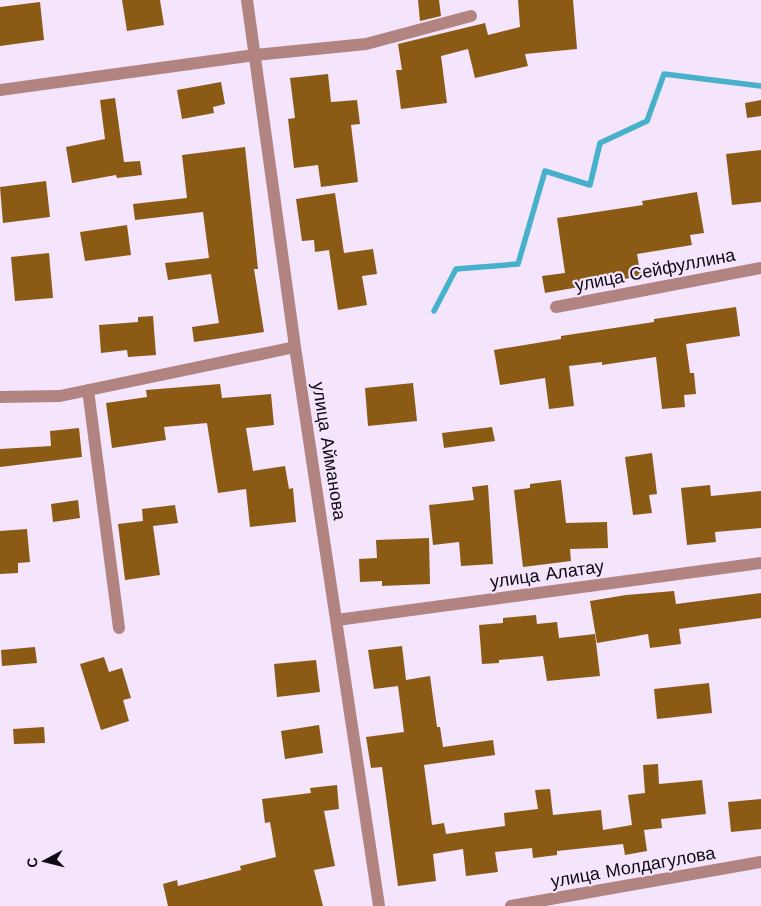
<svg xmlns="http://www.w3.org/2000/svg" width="761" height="906" font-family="'Work Sans',sans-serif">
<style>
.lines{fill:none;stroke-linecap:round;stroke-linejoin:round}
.stream{stroke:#47b1cb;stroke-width:5.5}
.building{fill:#8b5b15}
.minor{stroke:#b28481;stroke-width:12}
.labels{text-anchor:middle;stroke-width:4.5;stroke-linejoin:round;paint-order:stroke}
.street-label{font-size:18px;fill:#100b13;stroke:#f4e4fc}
</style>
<rect width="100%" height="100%" fill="#f4e4fc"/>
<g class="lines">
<!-- stream -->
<path class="stream" d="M 434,311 L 456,269 L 518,264 L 545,171 L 590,185 L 600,143 L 647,121 L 664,74 L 761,86"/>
</g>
<!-- building -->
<path class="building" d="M 122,0 L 160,0 L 164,25 L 127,31 Z
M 418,0 L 439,0 L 441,16 L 420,21 Z
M 518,0 L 573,0 L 577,49 L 525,54 L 528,66 L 475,78 L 468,49 L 441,56 L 447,103 L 401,109 L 396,70 L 402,70 L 398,44 L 485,23 L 488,35 L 520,27 Z
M 40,2 L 44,40 L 0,46 L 0,7 Z
M 328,74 L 331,102 L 357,100 L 360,124 L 351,125 L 358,182 L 321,187 L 318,165 L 294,168 L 288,119 L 295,118 L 290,78 Z
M 221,82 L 225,104 L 213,107 L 214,113 L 182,119 L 177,90 Z
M 115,98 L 124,162 L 140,161 L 142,175 L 117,178 L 116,175 L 72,183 L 66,147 L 105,139 L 100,100 Z
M 761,100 L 761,116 L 747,118 L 745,103 Z
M 245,147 L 258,269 L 254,269 L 264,332 L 194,342 L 192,327 L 219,323 L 211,274 L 168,280 L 165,263 L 209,258 L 203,212 L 135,220 L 133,204 L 187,198 L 182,155 Z
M 761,150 L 761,202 L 732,205 L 726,154 Z
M 46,181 L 50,217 L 3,223 L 0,187 Z
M 697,192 L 704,233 L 690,235 L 692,245 L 637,254 L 641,276 L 545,293 L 542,276 L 565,273 L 557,218 L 643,205 L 642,201 Z
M 335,193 L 344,253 L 373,249 L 377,274 L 362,276 L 367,305 L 338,310 L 329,250 L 315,252 L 314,240 L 302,241 L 296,199 Z
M 127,225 L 131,255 L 85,261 L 80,232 Z
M 49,253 L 53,298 L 15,301 L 11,257 Z
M 736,307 L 740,336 L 686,344 L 690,373 L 694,373 L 696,394 L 684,395 L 685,407 L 662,409 L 656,357 L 602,365 L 602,362 L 569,366 L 574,406 L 549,409 L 545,378 L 500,385 L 494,350 L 561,339 L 561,336 L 654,322 L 654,319 Z
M 153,316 L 156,355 L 128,357 L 127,350 L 101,353 L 99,325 L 138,322 L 138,317 Z
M 413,383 L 417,421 L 368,426 L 365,388 Z
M 220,384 L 222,398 L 271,394 L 274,425 L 246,428 L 253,471 L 285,466 L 289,489 L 293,488 L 296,522 L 250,527 L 246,489 L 218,493 L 207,423 L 164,427 L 166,440 L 112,448 L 106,403 L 147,397 L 146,390 Z
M 492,427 L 495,441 L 444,448 L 442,433 Z
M 79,428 L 82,457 L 0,467 L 0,449 L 51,446 L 50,431 Z
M 652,453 L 657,494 L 649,495 L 652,513 L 633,515 L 625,457 Z
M 561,480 L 566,523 L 607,522 L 608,548 L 570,549 L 571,561 L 523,567 L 514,490 L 530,488 L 530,484 Z
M 488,485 L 493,564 L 461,566 L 459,542 L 433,545 L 429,505 L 474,500 L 472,487 Z
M 710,485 L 711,496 L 761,491 L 761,528 L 715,532 L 716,542 L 687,545 L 681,488 Z
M 78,500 L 80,518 L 53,522 L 51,504 Z
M 175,505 L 178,523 L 153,526 L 160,575 L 125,580 L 118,524 L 143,521 L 142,509 Z
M 27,529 L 30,562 L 18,563 L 18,573 L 0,574 L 0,531 Z
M 429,538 L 430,584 L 382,586 L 382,581 L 360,582 L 359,559 L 377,558 L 376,540 Z
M 674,591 L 676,604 L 761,593 L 761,618 L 679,629 L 681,644 L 650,648 L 648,634 L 597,643 L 590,601 L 626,595 Z
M 536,615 L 537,624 L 557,622 L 559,638 L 595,634 L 600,676 L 547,681 L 543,656 L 499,660 L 499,663 L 482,664 L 479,625 L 503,623 L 503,618 Z
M 402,646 L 406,680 L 430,676 L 437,727 L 440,727 L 443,747 L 493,740 L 495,755 L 424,765 L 432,825 L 444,823 L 446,834 L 505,826 L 504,813 L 538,809 L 535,790 L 550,789 L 553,815 L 601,810 L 603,830 L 632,825 L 628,795 L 645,793 L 643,765 L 658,764 L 659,784 L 702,780 L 706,814 L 661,819 L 662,828 L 644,830 L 647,851 L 625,855 L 623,844 L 557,851 L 557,855 L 533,858 L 532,848 L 495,852 L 498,872 L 466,876 L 463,849 L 433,854 L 436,881 L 398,886 L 382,767 L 371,768 L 366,737 L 404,732 L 398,686 L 374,689 L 368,650 Z
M 35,647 L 37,663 L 2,666 L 1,650 Z
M 104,657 L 109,672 L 122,668 L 131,698 L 123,700 L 129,721 L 101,730 L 80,664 Z
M 316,660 L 320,692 L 277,697 L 274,664 Z
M 709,683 L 712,713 L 657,719 L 654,689 Z
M 319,725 L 323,753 L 285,759 L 281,731 Z
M 44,727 L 45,743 L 14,744 L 13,729 Z
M 337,785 L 339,809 L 324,811 L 335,866 L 314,870 L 323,906 L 168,906 L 163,884 L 177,880 L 178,886 L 241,870 L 240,866 L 276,857 L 270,822 L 265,823 L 262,799 L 311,793 L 310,788 Z
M 761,799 L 761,829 L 731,832 L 728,802 Z"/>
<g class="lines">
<!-- minor -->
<path class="minor" d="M 247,0 L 295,347 L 379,906
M 0,90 L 255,55 L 366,44 L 471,16
M 556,307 L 761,268
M 88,390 L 119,628
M 0,397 L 60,396 L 295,347
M 337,620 L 761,563
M 511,906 L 761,862"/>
</g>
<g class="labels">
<!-- street labels -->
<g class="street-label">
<text transform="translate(655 270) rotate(-11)" y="6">улица Сейфуллина</text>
<text transform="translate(329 451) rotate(81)" y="6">улица Айманова</text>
<text transform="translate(547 574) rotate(-8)" y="6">улица Алатау</text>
<text transform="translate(633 867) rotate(-10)" y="6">улица Молдагулова</text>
</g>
</g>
<!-- north arrow -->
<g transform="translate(45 861) rotate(263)" stroke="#f4e4fc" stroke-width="4" paint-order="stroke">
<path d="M0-4L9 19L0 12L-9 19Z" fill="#100b13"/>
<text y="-8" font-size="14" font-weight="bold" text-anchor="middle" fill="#100b13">С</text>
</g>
</svg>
